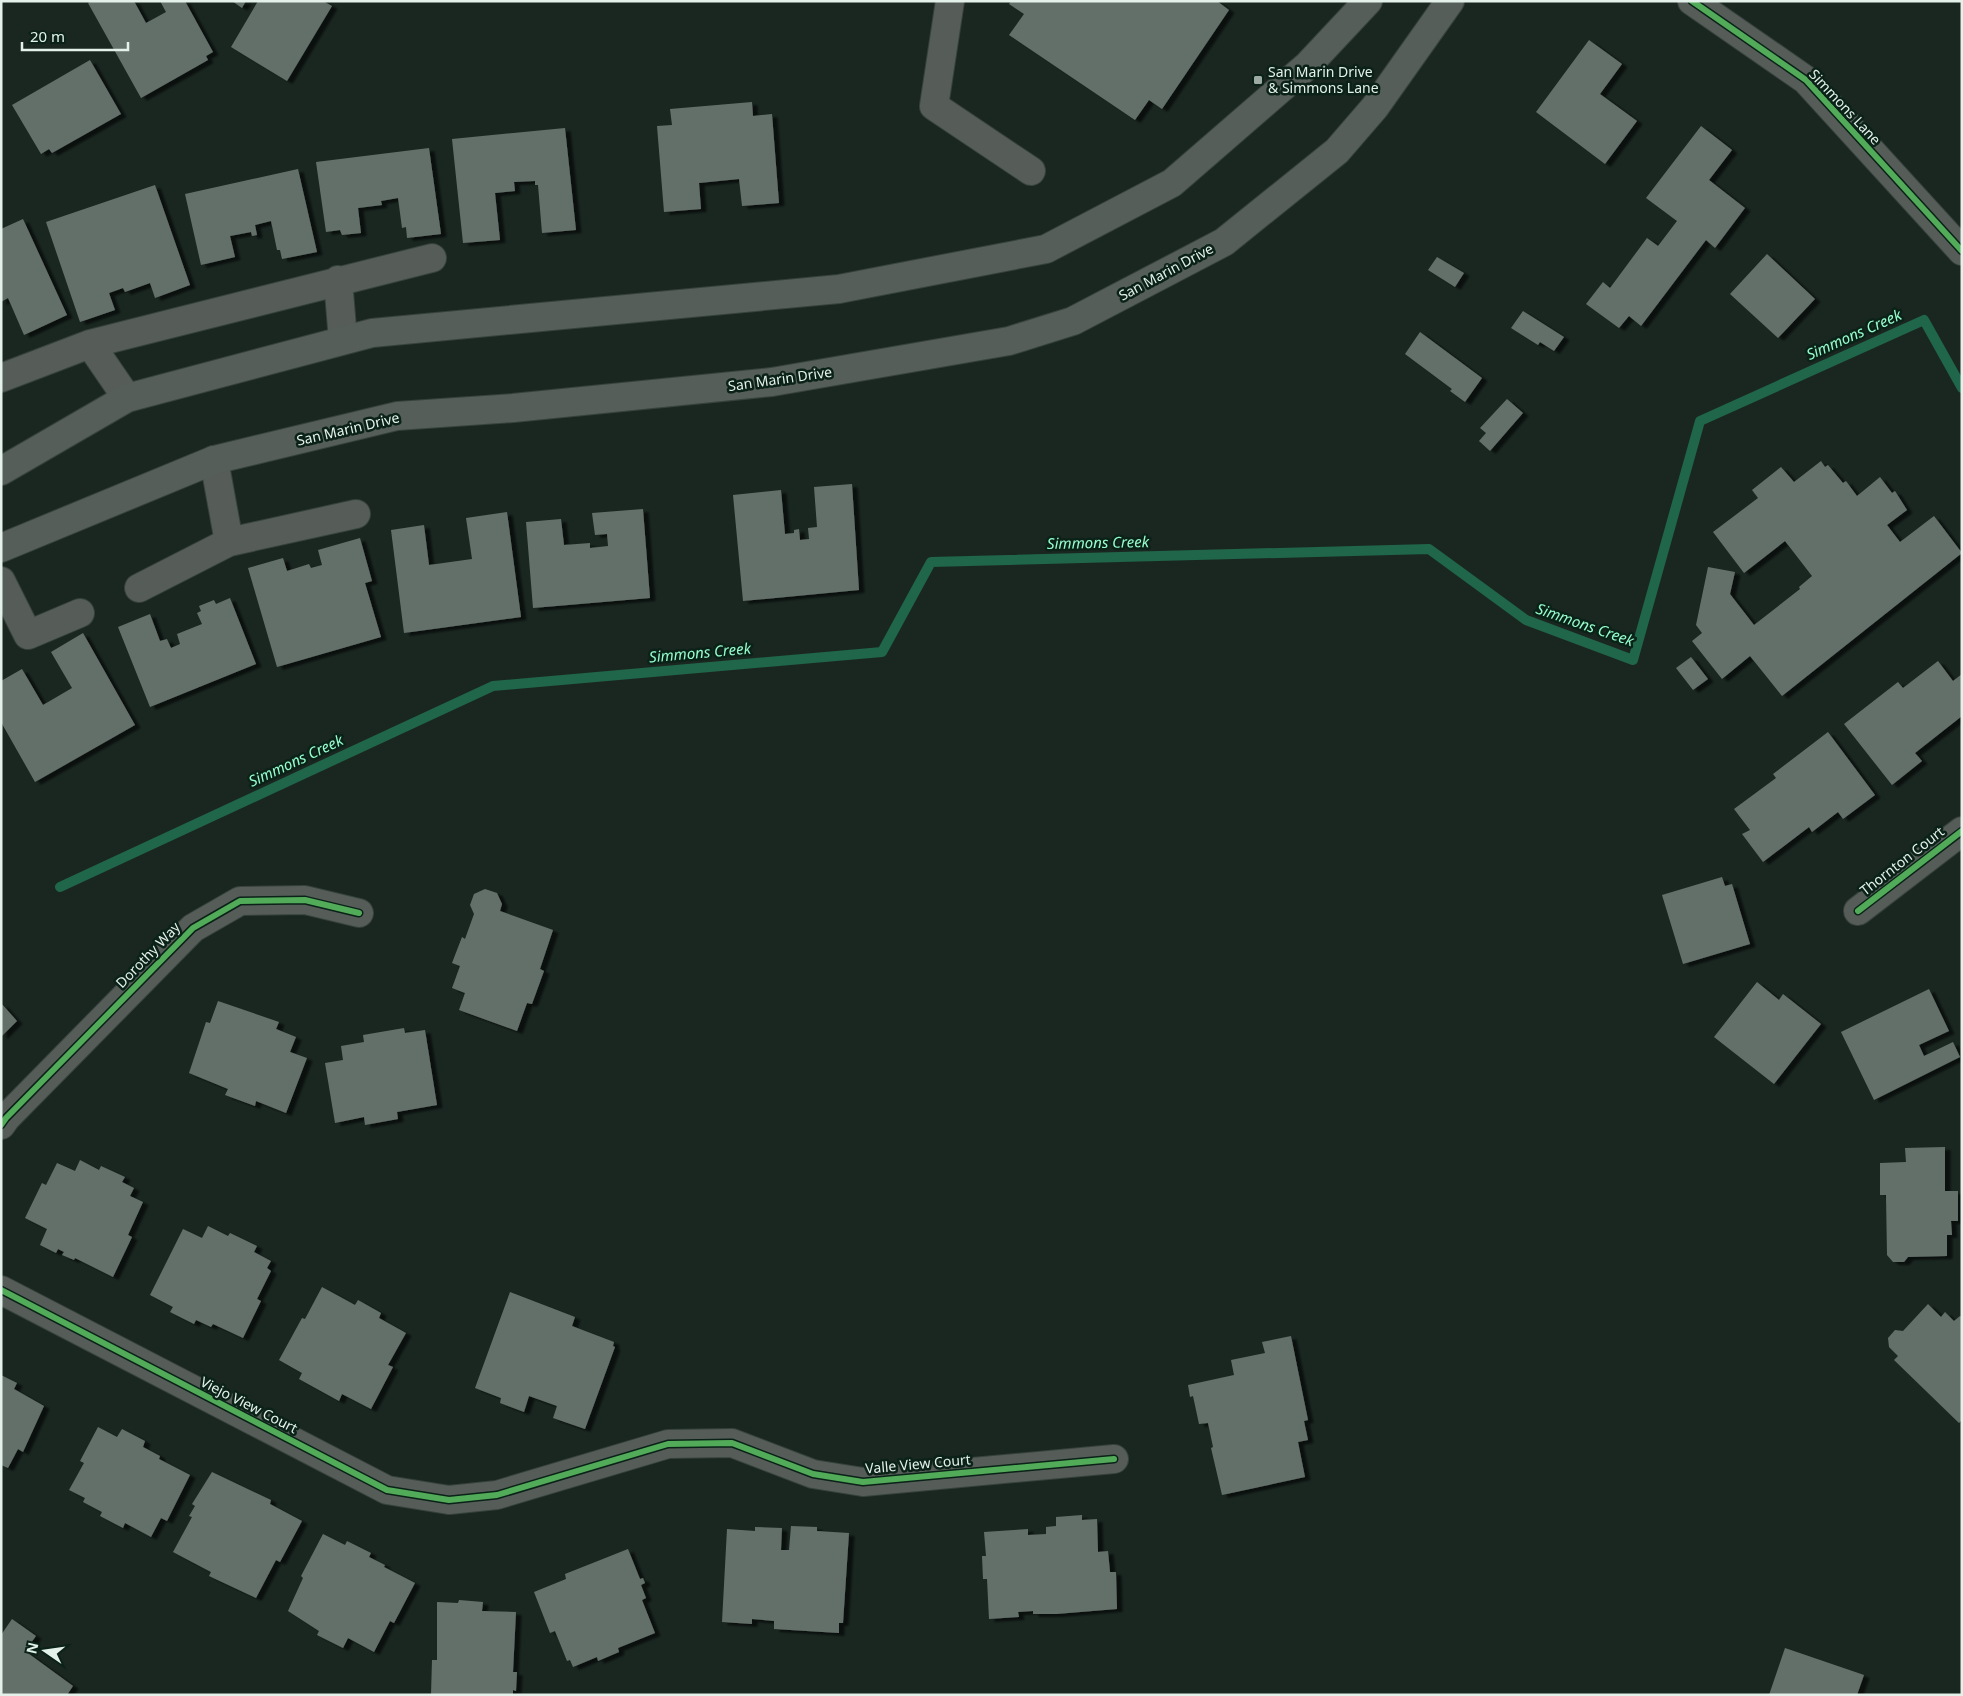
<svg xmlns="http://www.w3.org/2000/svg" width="1963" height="1696" font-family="'Noto Sans',sans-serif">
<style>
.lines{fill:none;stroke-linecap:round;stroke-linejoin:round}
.stream{stroke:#20664a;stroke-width:10}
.building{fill:#64706a;filter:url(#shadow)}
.minor-casing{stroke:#37423d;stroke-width:30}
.major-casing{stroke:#37423d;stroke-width:30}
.minor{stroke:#565d59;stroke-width:28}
.major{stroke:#555e59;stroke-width:28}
.cycleway-casing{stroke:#0b2218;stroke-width:9}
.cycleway{stroke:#51ab58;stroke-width:6}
.poi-dot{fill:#9daaa4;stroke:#0b2218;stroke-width:2}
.labels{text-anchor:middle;stroke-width:5;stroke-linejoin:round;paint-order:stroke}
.poi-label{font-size:14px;fill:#e3f1ea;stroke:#0b2218;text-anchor:start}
.street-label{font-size:14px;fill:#e3f1ea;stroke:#0b2218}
.water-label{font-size:15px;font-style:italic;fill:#96fecd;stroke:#0b2218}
</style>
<defs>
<filter id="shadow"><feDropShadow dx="5.5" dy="3" stdDeviation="1" flood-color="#0009"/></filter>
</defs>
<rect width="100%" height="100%" fill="#1a2721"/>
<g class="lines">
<!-- stream -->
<path class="stream" d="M 60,887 L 493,686 L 882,652 L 931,562 L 1429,549 L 1526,620 L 1633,660 L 1700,421 L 1924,320 L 1962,388"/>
</g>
<!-- building -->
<path class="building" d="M 91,1 L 134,1 L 146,23 L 166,12 L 160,1 L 185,1 L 213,52 L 206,56 L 208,60 L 141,98 L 88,3 Z
M 232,1 L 246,1 L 242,8 Z
M 258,1 L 323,1 L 332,6 L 287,81 L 231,47 Z
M 1011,1 L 1217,1 L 1229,10 L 1162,109 L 1149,100 L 1135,120 L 1009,35 L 1024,14 L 1009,4 Z
M 1589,40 L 1622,64 L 1600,94 L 1637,121 L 1605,164 L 1536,112 Z
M 90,60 L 121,114 L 52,153 L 49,149 L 41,154 L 12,105 Z
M 752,102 L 753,116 L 772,114 L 779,203 L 742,206 L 739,179 L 699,183 L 701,209 L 664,212 L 657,126 L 672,125 L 670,109 Z
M 1701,126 L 1732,150 L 1709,180 L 1745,208 L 1715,248 L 1706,240 L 1641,326 L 1629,316 L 1619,328 L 1586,304 L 1603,282 L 1610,288 L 1647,238 L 1658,246 L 1677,221 L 1646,198 Z
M 565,128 L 576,230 L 542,233 L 538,185 L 535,185 L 535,181 L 514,182 L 515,191 L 495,193 L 500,240 L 463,243 L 452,139 Z
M 429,148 L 441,234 L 407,238 L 406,227 L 402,228 L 398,198 L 381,201 L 382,205 L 358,208 L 361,233 L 342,235 L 340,230 L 326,232 L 316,162 Z
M 298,169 L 317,252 L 282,259 L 280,250 L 277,250 L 271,221 L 255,225 L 257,235 L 252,236 L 251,232 L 230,236 L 235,257 L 201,265 L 185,194 Z
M 155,185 L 190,285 L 155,298 L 150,283 L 125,292 L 123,288 L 109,293 L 115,310 L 80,322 L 46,222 Z
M 23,219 L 67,315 L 24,335 L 8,298 L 1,302 L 1,229 Z
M 1767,254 L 1815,299 L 1778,338 L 1730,294 Z
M 1437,257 L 1464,273 L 1455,287 L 1428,270 Z
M 1523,311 L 1564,337 L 1554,351 L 1540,342 L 1538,345 L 1511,328 Z
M 1420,332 L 1482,378 L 1465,402 L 1450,391 L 1452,389 L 1405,354 Z
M 1507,399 L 1523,413 L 1490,451 L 1479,441 L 1486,433 L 1480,428 Z
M 1821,461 L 1825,467 L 1828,465 L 1843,483 L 1846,481 L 1857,496 L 1880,477 L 1892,493 L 1895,491 L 1907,510 L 1887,525 L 1900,542 L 1934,516 L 1962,553 L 1782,696 L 1750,656 L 1722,679 L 1692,641 L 1702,633 L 1696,625 L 1708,567 L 1735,572 L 1730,594 L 1754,625 L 1800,589 L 1799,587 L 1812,576 L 1785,541 L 1744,573 L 1713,532 L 1758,498 L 1752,490 L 1781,467 L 1794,482 Z
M 852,484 L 859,590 L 743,601 L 733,495 L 781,490 L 785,534 L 794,533 L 794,530 L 799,529 L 800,540 L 809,539 L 808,528 L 817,527 L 814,487 Z
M 643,509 L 650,598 L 533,608 L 526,522 L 561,519 L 564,545 L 590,543 L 590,548 L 608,546 L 607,534 L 595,535 L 592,513 Z
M 507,512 L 521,617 L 404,633 L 391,530 L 424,525 L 429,565 L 472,559 L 466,518 Z
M 360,538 L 372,581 L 365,583 L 381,637 L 277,667 L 248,568 L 283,558 L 287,571 L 309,564 L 311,568 L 322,565 L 318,550 Z
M 230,598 L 256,664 L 150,707 L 118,627 L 150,614 L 160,641 L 167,639 L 171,648 L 180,644 L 177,634 L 202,624 L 197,613 L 201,611 L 199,606 L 214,600 L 216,604 Z
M 83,633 L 135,725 L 35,782 L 1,722 L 1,681 L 22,669 L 43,705 L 72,688 L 51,652 Z
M 1691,657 L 1708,679 L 1693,690 L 1676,668 Z
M 1938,661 L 1953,681 L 1962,674 L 1962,716 L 1915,753 L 1922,761 L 1892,785 L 1844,724 L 1898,682 L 1903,688 Z
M 1828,732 L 1875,795 L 1843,819 L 1838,812 L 1812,832 L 1809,827 L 1763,862 L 1742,834 L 1750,830 L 1734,809 L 1776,778 L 1773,774 Z
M 1722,877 L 1725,886 L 1732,884 L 1750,944 L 1683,964 L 1662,895 Z
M 485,889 L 497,893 L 502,904 L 500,911 L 553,930 L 540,969 L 544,971 L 532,1004 L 527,1003 L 517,1031 L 459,1010 L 465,993 L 452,988 L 460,966 L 452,963 L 462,937 L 465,939 L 474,914 L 470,905 L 474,894 Z
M 1757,982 L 1779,1000 L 1783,994 L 1821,1024 L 1774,1084 L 1714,1037 Z
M 1929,989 L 1949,1031 L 1919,1045 L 1924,1056 L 1953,1042 L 1960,1057 L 1874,1100 L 1841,1032 Z
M 218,1001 L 279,1022 L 276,1029 L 296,1037 L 290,1052 L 307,1058 L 286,1113 L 256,1101 L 255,1106 L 225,1095 L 228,1089 L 189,1073 L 206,1022 L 210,1023 Z
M 1,1003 L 17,1021 L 1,1037 Z
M 404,1028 L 405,1033 L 425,1030 L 437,1105 L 397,1112 L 398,1119 L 365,1125 L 364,1117 L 335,1123 L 325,1063 L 343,1060 L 341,1046 L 364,1042 L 363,1035 Z
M 1945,1147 L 1945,1191 L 1958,1191 L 1958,1221 L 1951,1221 L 1952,1235 L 1947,1235 L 1947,1256 L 1908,1257 L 1904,1262 L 1893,1262 L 1887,1255 L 1886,1195 L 1880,1195 L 1880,1163 L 1906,1162 L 1905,1148 Z
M 80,1160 L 99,1170 L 101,1166 L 125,1177 L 122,1182 L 134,1188 L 130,1196 L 143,1202 L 128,1235 L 132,1237 L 113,1277 L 75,1258 L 74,1260 L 62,1255 L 64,1252 L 58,1249 L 56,1253 L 40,1245 L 47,1229 L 25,1218 L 42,1183 L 46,1185 L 57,1163 L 75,1171 Z
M 208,1226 L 228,1236 L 230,1233 L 257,1246 L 254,1252 L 271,1261 L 267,1268 L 271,1271 L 257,1299 L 261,1301 L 243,1338 L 213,1324 L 211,1327 L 196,1320 L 194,1324 L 170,1312 L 173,1307 L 150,1295 L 183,1229 L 202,1238 Z
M 322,1287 L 355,1305 L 358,1300 L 381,1313 L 379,1318 L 406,1333 L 388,1365 L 393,1367 L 371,1409 L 342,1394 L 339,1401 L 299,1379 L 302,1373 L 279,1360 L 302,1318 L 305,1319 Z
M 510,1292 L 575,1317 L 572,1326 L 614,1342 L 613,1346 L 615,1347 L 585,1429 L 553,1418 L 557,1406 L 529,1396 L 524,1412 L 500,1403 L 501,1398 L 475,1388 Z
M 1928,1304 L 1941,1317 L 1945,1312 L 1954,1321 L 1960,1316 L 1962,1317 L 1962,1420 L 1959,1423 L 1894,1360 L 1898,1356 L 1889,1347 L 1888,1338 L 1895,1330 L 1903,1331 Z
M 1291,1336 L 1308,1420 L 1304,1421 L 1308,1440 L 1298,1442 L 1305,1477 L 1222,1495 L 1211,1448 L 1213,1447 L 1208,1423 L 1199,1424 L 1193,1396 L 1190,1397 L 1188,1385 L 1234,1375 L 1231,1360 L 1265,1353 L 1262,1342 Z
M 1,1375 L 17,1383 L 14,1389 L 44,1406 L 23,1452 L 18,1449 L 8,1468 L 1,1465 Z
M 98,1427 L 117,1437 L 122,1429 L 145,1441 L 143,1447 L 160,1456 L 159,1459 L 190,1475 L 167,1521 L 161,1518 L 151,1537 L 125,1523 L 123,1528 L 100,1516 L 102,1512 L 83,1502 L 85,1498 L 69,1490 L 84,1463 L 80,1461 Z
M 212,1472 L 271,1500 L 270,1504 L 302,1521 L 280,1562 L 276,1560 L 256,1598 L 209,1576 L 211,1572 L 173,1552 L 192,1517 L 189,1516 L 195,1506 L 192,1504 Z
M 1082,1515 L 1082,1520 L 1097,1519 L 1098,1552 L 1108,1551 L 1110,1572 L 1116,1572 L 1117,1609 L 1056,1614 L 1033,1614 L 1033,1611 L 1018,1612 L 1019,1617 L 989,1619 L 987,1579 L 983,1579 L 982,1556 L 986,1556 L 984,1532 L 1028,1529 L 1028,1535 L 1046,1534 L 1046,1527 L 1056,1526 L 1056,1517 Z
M 791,1526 L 817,1527 L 817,1531 L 849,1533 L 843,1623 L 839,1623 L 839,1633 L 774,1629 L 774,1621 L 752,1619 L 752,1624 L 722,1622 L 727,1529 L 755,1531 L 755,1527 L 782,1528 L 781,1550 L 789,1550 Z
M 323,1534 L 345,1545 L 347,1541 L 371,1553 L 369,1557 L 385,1565 L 384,1567 L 415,1583 L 394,1623 L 390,1621 L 374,1652 L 348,1638 L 343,1648 L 317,1635 L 319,1631 L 288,1611 L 303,1578 L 301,1576 Z
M 628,1549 L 640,1579 L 643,1578 L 645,1583 L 641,1585 L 646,1598 L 642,1600 L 655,1633 L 618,1648 L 619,1652 L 598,1661 L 597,1657 L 573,1667 L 570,1660 L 567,1661 L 555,1631 L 550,1633 L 534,1592 L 566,1579 L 565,1574 Z
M 459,1600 L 483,1602 L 482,1611 L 516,1612 L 513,1672 L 517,1672 L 516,1691 L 513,1690 L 513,1695 L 431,1695 L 432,1660 L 437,1660 L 437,1602 L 458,1603 Z
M 12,1619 L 36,1636 L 25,1651 L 73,1686 L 67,1695 L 1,1695 L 1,1635 Z
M 1785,1648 L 1864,1675 L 1857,1695 L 1769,1695 Z"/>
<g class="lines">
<defs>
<path id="minor" d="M 950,1 L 934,106 L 1031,171
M 1692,1 L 1806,80 L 1962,251
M 338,280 L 343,340
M 90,344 L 127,398
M 1,378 L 90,344 L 432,258
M 229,542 L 356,514
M 1,581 L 28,635 L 80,613
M 139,588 L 229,542 L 214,460
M 1858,911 L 1962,831
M 1,1125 L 6,1118 L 193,928 L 240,901 L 305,900 L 359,913
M 1,1290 L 387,1490 L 449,1500 L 497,1495 L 668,1444 L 732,1443 L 813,1474 L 863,1482 L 1114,1459"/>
<path id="major" d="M 1,471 L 127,398 L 372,333 L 839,289 L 1046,249 L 1172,183 L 1308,65 L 1368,1
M 1,548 L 214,460 L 397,416 L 513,408 L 772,382 L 1009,341 L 1073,321 L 1224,242 L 1337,151 L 1375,107 L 1450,1"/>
</defs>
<!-- minor casing -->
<use href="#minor" class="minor-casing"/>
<!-- major casing -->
<use href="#major" class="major-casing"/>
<!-- minor -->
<use href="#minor" class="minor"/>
<!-- major -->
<use href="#major" class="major"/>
<defs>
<path id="cycleway" d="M 1692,1 L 1806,80 L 1962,251
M 1858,911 L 1962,831
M 1,1125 L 6,1118 L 193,928 L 240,901 L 305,900 L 359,913
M 1,1290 L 387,1490 L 449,1500 L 497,1495 L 668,1444 L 732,1443 L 813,1474 L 863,1482 L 1114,1459"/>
</defs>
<!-- cycleway casing -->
<use href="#cycleway" class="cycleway-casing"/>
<!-- cycleway -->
<use href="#cycleway" class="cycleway"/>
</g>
<!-- markers -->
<rect class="poi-dot" x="1253" y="75" width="10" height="10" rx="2.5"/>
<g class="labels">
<!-- poi labels -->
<g class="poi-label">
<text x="1268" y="77">San Marin Drive<tspan x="1268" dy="16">&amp; Simmons Lane</tspan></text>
</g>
<!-- street labels -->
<g class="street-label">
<text transform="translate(1845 107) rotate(47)" y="5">Simmons Lane</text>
<text transform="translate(1166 272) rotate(-28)" y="5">San Marin Drive</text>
<text transform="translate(780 379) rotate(-8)" y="5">San Marin Drive</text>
<text transform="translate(348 429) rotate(-13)" y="5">San Marin Drive</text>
<text transform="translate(1902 861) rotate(-38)" y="5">Thornton Court</text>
<text transform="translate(148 955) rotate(-46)" y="5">Dorothy Way</text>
<text transform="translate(249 1405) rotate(27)" y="5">Viejo View Court</text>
<text transform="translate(918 1464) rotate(-5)" y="5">Valle View Court</text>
</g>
<!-- water labels -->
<g class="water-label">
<text transform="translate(1854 335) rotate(-24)" y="5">Simmons Creek</text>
<text transform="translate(1098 543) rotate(-1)" y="5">Simmons Creek</text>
<text transform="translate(1585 625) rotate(19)" y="5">Simmons Creek</text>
<text transform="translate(700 653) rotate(-5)" y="5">Simmons Creek</text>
<text transform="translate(296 761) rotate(-25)" y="5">Simmons Creek</text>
</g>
</g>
<!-- border -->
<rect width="1963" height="1696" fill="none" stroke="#e3f1ea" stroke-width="5"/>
<!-- north arrow -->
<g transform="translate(45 1651) rotate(283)" stroke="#0b2218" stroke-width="4" paint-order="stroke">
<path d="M0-4L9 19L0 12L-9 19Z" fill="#e3f1ea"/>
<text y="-8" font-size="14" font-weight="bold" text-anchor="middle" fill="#e3f1ea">N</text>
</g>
<!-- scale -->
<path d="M22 42v8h106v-8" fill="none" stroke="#e3f1ea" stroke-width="2.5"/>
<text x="30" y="42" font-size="15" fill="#e3f1ea" stroke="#0b2218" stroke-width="4" paint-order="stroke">20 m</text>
</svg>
